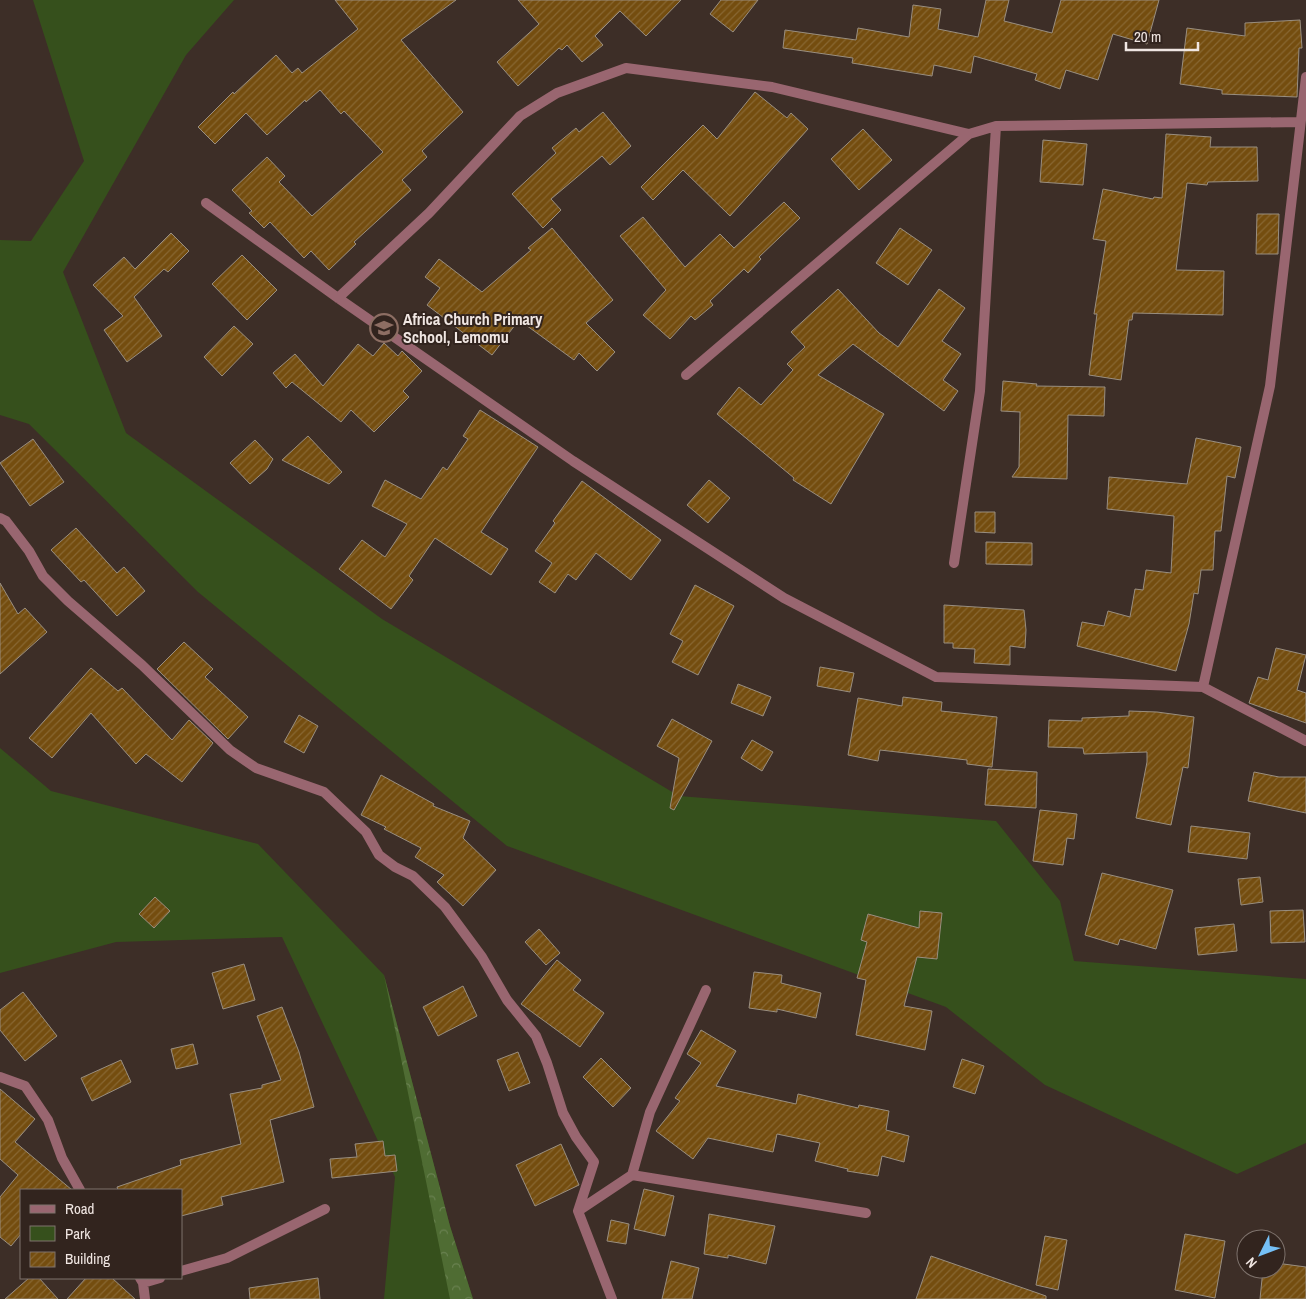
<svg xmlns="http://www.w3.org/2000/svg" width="1306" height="1299" font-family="'Archivo Narrow',sans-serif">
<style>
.green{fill:#36501c}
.forest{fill:url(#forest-crowns)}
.building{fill:url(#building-hatch);stroke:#998e80}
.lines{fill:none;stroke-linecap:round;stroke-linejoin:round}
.street{stroke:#996670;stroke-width:10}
.labels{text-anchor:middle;stroke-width:4;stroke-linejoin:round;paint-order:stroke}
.poi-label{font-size:16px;font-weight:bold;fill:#f0e6e2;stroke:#32241e;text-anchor:start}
</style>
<defs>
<pattern id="forest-crowns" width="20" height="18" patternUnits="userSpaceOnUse" patternTransform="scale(1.25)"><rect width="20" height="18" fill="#4f6c33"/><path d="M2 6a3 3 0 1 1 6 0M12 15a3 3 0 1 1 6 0" fill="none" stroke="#698150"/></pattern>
<pattern id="building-hatch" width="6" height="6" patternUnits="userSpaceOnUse" patternTransform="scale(1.25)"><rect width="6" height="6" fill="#744d0f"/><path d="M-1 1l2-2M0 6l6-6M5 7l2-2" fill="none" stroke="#886732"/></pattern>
</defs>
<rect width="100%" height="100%" fill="#3d2e27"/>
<!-- green -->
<path class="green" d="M 33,0 L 234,0 L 186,55 L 63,272 L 126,433 L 382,619 L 679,796 L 996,821 L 1060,901 L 1074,961 L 1306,979 L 1306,1143 L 1237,1174 L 1045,1085 L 946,1007 L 507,846 L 198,592 L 29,424 L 0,415 L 0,240 L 31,241 L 84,161 Z
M 0,748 L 51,791 L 258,844 L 384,975 L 450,1226 L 473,1299 L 384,1299 L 395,1177 L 282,937 L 116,942 L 0,973 Z"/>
<!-- forest -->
<path class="forest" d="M 384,975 L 450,1226 L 473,1299 L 450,1299 Z"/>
<!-- building -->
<path class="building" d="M 335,0 L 456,0 L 401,40 L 463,112 L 422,151 L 427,157 L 402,180 L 411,190 L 354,242 L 356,244 L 329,270 L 311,251 L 304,258 L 270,222 L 264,228 L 249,213 L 252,211 L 232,190 L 267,157 L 285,176 L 279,182 L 312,216 L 383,152 L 344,111 L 341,114 L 320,90 L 306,102 L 305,100 L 267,135 L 246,113 L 215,144 L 198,127 L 233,92 L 234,94 L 276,55 L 292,73 L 298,68 L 302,73 L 358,29 Z
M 518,0 L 681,0 L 646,36 L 620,11 L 595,36 L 603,45 L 582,62 L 567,45 L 562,50 L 559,48 L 518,86 L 497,62 L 539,24 Z
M 721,0 L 758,0 L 733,32 L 710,14 Z
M 986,0 L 1009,0 L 1004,21 L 1052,33 L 1061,0 L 1159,0 L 1147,44 L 1113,34 L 1098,80 L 1066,70 L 1060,89 L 1035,80 L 1037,74 L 974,56 L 971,73 L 934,65 L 932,76 L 852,63 L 853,58 L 783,48 L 785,30 L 856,40 L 858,28 L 909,37 L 913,5 L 941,9 L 938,29 L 978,37 Z
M 1300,20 L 1302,48 L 1299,48 L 1297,97 L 1222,94 L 1222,90 L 1180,84 L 1187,28 L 1245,36 L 1245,23 Z
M 755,92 L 787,118 L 791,113 L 808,129 L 730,216 L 683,170 L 653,200 L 641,187 L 703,125 L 717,139 Z
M 603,112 L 631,146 L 610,165 L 602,156 L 551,199 L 561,210 L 543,228 L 512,194 L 556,153 L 552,148 L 576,128 L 579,132 Z
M 863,129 L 892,160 L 859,190 L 831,159 Z
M 1166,134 L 1211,137 L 1210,147 L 1257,147 L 1258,181 L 1208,182 L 1207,185 L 1187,183 L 1176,270 L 1224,271 L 1223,315 L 1133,313 L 1132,320 L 1129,320 L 1121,380 L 1089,375 L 1097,314 L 1094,314 L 1106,241 L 1093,239 L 1103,189 L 1153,199 L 1154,197 L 1162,198 Z
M 1043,140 L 1087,144 L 1083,185 L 1040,182 Z
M 784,202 L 800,218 L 759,257 L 761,259 L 748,273 L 744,269 L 710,301 L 713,305 L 695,320 L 691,316 L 670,339 L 643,315 L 666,290 L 620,236 L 643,217 L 685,267 L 720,234 L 734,248 Z
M 1257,214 L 1279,214 L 1278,254 L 1256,254 Z
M 552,228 L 613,300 L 586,323 L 615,352 L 597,371 L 579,353 L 574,360 L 519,320 L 492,355 L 427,305 L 440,288 L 425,277 L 439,259 L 482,292 L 531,250 L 528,248 Z
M 900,228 L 932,250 L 908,285 L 876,263 Z
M 171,233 L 189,251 L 168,272 L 164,269 L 134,297 L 162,336 L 127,362 L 104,330 L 123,316 L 93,285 L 124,257 L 135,269 Z
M 242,255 L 277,290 L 247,320 L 212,284 Z
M 838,289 L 879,333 L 898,347 L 939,289 L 965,308 L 942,341 L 961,354 L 943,380 L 958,391 L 944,411 L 853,344 L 818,375 L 884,414 L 831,504 L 793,480 L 794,478 L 717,414 L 739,387 L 761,405 L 793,370 L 787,364 L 805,347 L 791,332 Z
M 234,326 L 253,344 L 222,376 L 204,357 Z
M 384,343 L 398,356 L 402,351 L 422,371 L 403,391 L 409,397 L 374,432 L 351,410 L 341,422 L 292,382 L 286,388 L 273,373 L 295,354 L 323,386 L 358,344 L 373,356 Z
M 1003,381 L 1037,384 L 1036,386 L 1105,387 L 1104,416 L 1068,415 L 1067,479 L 1012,477 L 1019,467 L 1020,412 L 1001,411 Z
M 480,410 L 538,447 L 481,532 L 508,549 L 491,575 L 435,538 L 409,576 L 413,580 L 391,609 L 339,569 L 362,540 L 385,557 L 407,524 L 372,506 L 385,480 L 421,499 L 443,467 L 447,470 L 468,439 L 463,436 Z
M 308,436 L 342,472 L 329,484 L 282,460 Z
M 1196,438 L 1241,447 L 1235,478 L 1227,476 L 1221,531 L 1215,531 L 1213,570 L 1201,570 L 1198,594 L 1194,593 L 1189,624 L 1176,671 L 1077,646 L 1082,622 L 1104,626 L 1108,611 L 1130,617 L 1135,589 L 1143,590 L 1146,570 L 1171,573 L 1174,516 L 1107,509 L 1109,477 L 1187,484 Z
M 33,439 L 64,482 L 30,506 L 0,463 Z
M 255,440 L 273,459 L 267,469 L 250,484 L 230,463 Z
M 709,480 L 730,498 L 708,523 L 687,505 Z
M 582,481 L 661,540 L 631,580 L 596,553 L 576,580 L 568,574 L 555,593 L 539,582 L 552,563 L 535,551 L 555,523 L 553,521 Z
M 975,512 L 995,512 L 995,533 L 975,532 Z
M 76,528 L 117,573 L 124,567 L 145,591 L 117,616 L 84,580 L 81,582 L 51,550 Z
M 986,542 L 1032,543 L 1032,565 L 986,564 Z
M 0,583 L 18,614 L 25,608 L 47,632 L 0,674 Z
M 695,585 L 734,606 L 698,675 L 672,662 L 683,641 L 670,634 Z
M 944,605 L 1024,610 L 1026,630 L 1025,648 L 1010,646 L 1010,665 L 974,663 L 975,649 L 953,648 L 953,643 L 944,643 Z
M 184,642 L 213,669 L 205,677 L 248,717 L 228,739 L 157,669 Z
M 1276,648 L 1306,655 L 1297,690 L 1306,693 L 1306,723 L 1249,703 L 1258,677 L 1268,680 Z
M 820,667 L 854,673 L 850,692 L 817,686 Z
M 91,668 L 118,691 L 122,688 L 172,740 L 189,720 L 213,743 L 182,782 L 146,754 L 136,764 L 91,713 L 52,758 L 29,738 Z
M 738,684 L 771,697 L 763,716 L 731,703 Z
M 903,697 L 942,702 L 941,711 L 997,717 L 992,767 L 967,764 L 967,760 L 880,750 L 878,761 L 848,755 L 858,698 L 902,706 Z
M 1129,711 L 1157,712 L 1194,717 L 1188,768 L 1183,767 L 1171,825 L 1136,818 L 1147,762 L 1147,752 L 1084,754 L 1083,748 L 1048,747 L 1049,720 L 1082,721 L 1082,718 L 1129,716 Z
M 299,715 L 318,726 L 304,753 L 284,742 Z
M 672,719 L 712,741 L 674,810 L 670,808 L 679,758 L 657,746 Z
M 752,740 L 773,752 L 762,771 L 741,758 Z
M 988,769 L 1037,772 L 1036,808 L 985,805 Z
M 1254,772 L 1279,777 L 1306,777 L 1306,813 L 1248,801 Z
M 381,775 L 434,804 L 433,806 L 470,821 L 463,838 L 496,870 L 463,906 L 437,882 L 444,875 L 415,857 L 421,848 L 384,829 L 386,827 L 361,815 Z
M 1040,810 L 1077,814 L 1074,839 L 1067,838 L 1063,865 L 1033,861 Z
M 1191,826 L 1250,833 L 1247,859 L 1188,852 Z
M 1102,873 L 1173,890 L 1156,949 L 1120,939 L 1118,945 L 1085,935 Z
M 1260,877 L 1263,902 L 1241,905 L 1238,879 Z
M 155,897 L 170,911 L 154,928 L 139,914 Z
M 1303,910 L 1305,942 L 1271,943 L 1270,911 Z
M 920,911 L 942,913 L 937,959 L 917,957 L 904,1006 L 932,1011 L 925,1050 L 856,1035 L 866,980 L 857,978 L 867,942 L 861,940 L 868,914 L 919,928 Z
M 1234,924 L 1237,951 L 1198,955 L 1195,928 Z
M 539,929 L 560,953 L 546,965 L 525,942 Z
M 557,960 L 581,980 L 573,990 L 604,1013 L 580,1047 L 521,1004 Z
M 244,964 L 255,1000 L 223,1009 L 212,973 Z
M 754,972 L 782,975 L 781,983 L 821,993 L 816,1018 L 777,1009 L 777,1012 L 749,1008 Z
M 463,986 L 477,1016 L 438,1036 L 423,1007 Z
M 23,992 L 57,1036 L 25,1061 L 0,1030 L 0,1010 Z
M 282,1007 L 299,1052 L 314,1107 L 270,1120 L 284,1182 L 221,1197 L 223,1205 L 181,1216 L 181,1190 L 118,1190 L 117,1187 L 181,1165 L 180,1160 L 241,1144 L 230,1094 L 262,1088 L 262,1085 L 281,1080 L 257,1016 Z
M 701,1030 L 736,1051 L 716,1086 L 796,1104 L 798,1094 L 858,1108 L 859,1105 L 889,1111 L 886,1130 L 909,1136 L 904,1162 L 882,1156 L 878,1176 L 847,1171 L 848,1169 L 815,1161 L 820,1143 L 777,1134 L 773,1152 L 708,1138 L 693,1159 L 656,1131 L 680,1101 L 675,1098 L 701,1063 L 687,1054 Z
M 193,1044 L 198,1064 L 176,1069 L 171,1049 Z
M 518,1052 L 530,1083 L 509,1091 L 497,1060 Z
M 601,1058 L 631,1088 L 613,1107 L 583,1077 Z
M 962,1059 L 984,1066 L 975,1094 L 953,1087 Z
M 121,1060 L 131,1082 L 92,1101 L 81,1078 Z
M 0,1089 L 35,1119 L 15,1142 L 72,1190 L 21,1190 L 21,1234 L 11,1246 L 0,1237 L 0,1197 L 18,1175 L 0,1159 Z
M 383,1141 L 385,1156 L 395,1155 L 397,1171 L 332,1178 L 330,1159 L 357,1157 L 355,1144 Z
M 561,1144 L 579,1185 L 535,1206 L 516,1165 Z
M 644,1189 L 674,1196 L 665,1236 L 634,1229 Z
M 709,1214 L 775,1226 L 766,1264 L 728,1255 L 728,1258 L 704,1254 Z
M 611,1220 L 629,1224 L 626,1244 L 607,1241 Z
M 1185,1234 L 1225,1241 L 1215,1298 L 1175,1290 Z
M 1045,1236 L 1067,1240 L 1058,1290 L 1036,1285 Z
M 931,1256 L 1046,1296 L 1046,1299 L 916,1299 Z
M 671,1261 L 699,1268 L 692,1299 L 662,1299 Z
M 1276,1263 L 1306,1267 L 1306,1299 L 1260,1299 L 1263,1269 L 1276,1269 Z
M 29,1278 L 39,1278 L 58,1299 L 5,1299 Z
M 86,1278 L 112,1278 L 135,1299 L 67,1299 Z
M 318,1278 L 320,1299 L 250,1299 L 249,1288 Z"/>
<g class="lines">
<!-- street -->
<path class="street" d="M 206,203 L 338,298 L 573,461 L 784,598 L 936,677 L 1203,687 L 1306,741
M 338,298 L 429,213 L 520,116 L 557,93 L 626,68 L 772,87 L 969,134 L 996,126 L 1300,122
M 686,375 L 969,134
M 0,518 L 6,521 L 29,551 L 43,576 L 68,601 L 142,665 L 230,750 L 256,768 L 324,792 L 366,832 L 379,855 L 395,867 L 413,876 L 445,907 L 482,957 L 507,1000 L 536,1036 L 547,1063 L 563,1113 L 576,1137 L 594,1162 L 578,1211 L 612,1299
M 954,563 L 980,391 L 996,126
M 1203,687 L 1270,386 L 1306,77
M 0,1077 L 25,1086 L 48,1120 L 62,1158 L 80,1190
M 632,1175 L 866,1213
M 578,1211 L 632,1175 L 650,1112 L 706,990
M 181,1271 L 227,1258 L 325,1209
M 140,1278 L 143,1283 L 145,1299
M 143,1283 L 160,1278"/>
</g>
<!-- icons -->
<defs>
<symbol id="school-ring" viewBox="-11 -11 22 22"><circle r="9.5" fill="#32241e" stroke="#8d6e63" stroke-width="1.5"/><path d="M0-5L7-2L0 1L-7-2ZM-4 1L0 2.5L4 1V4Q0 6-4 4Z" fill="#8d6e63"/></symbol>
</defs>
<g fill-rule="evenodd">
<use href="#school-ring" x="368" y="312" width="32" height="32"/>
</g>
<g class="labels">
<!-- poi labels -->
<g class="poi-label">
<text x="403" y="325">Africa Church Primary<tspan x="403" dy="18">School, Lemomu</tspan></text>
</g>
</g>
<!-- legend -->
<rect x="20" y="1189" width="162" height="90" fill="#32241e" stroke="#7e726c"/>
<rect x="30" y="1205" width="25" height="8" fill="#996670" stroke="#7e726c"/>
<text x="65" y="1214" font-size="15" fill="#f0e6e2">Road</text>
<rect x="30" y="1226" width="25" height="15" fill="#36501c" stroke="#7e726c"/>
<text x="65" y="1239" font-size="15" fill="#f0e6e2">Park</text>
<rect x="30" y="1252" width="25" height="15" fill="url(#building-hatch)" stroke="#7e726c"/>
<text x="65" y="1264" font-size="15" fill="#f0e6e2">Building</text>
<!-- north arrow -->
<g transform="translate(1261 1254) rotate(228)"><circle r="24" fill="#32241e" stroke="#7e726c"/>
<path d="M0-4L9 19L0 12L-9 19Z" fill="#75c0f6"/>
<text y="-8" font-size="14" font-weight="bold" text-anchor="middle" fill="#f0e6e2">N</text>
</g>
<!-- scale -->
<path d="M1126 42v8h72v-8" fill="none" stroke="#f0e6e2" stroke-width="2.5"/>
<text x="1134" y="42" font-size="15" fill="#f0e6e2" stroke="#32241e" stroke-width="4" paint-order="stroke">20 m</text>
</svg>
